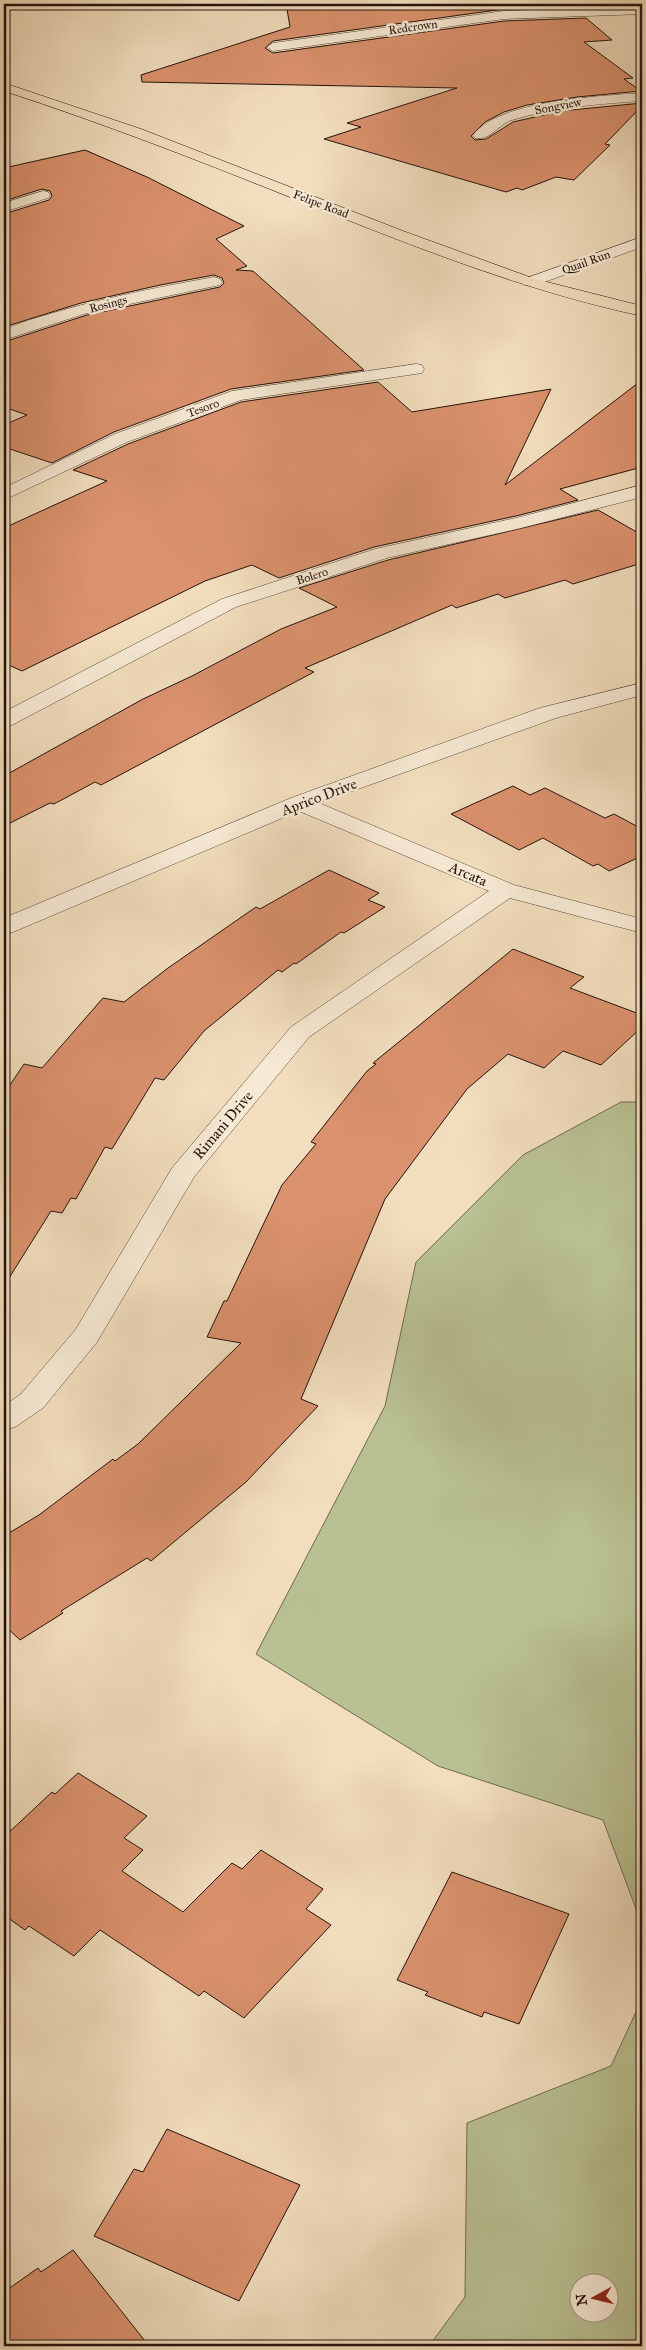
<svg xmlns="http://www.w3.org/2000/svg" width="646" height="2350" font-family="'IM FELL Great Primer',serif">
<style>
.green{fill:#b9c193;stroke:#6e6a50;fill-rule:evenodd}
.building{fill:#db926e;stroke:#23120c}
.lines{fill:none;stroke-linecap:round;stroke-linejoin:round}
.minor-casing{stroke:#574538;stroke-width:1}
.major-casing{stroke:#23120c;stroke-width:1}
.minor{fill:#f7ead5;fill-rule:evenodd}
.major{fill:#f2debe;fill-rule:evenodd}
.labels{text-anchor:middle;stroke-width:5;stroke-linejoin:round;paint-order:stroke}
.far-street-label{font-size:12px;fill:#23120c;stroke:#f7ead5}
.street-label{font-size:15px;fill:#23120c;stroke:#f7ead5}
</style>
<rect width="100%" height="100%" fill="#f2debe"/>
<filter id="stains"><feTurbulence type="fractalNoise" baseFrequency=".004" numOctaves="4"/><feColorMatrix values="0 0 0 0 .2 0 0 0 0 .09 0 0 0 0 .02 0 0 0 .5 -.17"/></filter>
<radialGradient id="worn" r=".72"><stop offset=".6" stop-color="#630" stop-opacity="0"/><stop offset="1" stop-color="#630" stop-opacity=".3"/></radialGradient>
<!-- green -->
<path class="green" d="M 621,1102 L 642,1102 L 642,1925 L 603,1820 L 438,1766 L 256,1654 L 385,1406 L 416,1262 L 523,1155 Z
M 642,1999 L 642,2346 L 429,2346 L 465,2297 L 467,2123 L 611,2066 ZM 578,2282 L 608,2282 L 608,2312 L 578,2312 Z"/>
<!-- building -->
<path class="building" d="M 385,4 L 579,4 L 579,6 L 504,9 L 273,41 L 265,48 L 273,53 L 504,21 L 586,18 L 612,40 L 584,42 L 633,78 L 624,79 L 641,91 L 577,97 L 527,105 L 504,112 L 485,122 L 471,136 L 475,140 L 486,139 L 513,122 L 561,111 L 642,103 L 642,106 L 605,144 L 610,145 L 574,180 L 556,177 L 522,190 L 517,188 L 506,192 L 324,139 L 361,127 L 347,123 L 457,88 L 142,82 L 141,75 L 290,27 L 287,9 Z
M 85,150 L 147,177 L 244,226 L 216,239 L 247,266 L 236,270 L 253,271 L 364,370 L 231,389 L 114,432 L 52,463 L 4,447 L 4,425 L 27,415 L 4,407 L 4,342 L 87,315 L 220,287 L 224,283 L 222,278 L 214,275 L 160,285 L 81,303 L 4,327 L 4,214 L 49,200 L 52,196 L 50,191 L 42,189 L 4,201 L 4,168 Z
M 642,380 L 642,467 L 560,489 L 578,500 L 520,515 L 374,547 L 279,578 L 252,565 L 205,581 L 22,671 L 4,663 L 4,528 L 107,481 L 73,470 L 128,444 L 241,402 L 378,382 L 412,412 L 551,389 L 505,485 Z
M 598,510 L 642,535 L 642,563 L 573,584 L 565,580 L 505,598 L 498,594 L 456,608 L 452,605 L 305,668 L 314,672 L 101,785 L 95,782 L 54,804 L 50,803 L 4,826 L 4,776 L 143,699 L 192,676 L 281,629 L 337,607 L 299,588 L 388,560 Z
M 513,786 L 530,795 L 545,788 L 605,818 L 614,814 L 642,829 L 642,856 L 609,871 L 598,864 L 593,866 L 543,838 L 519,850 L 451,814 Z
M 329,870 L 379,893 L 368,900 L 385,907 L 344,933 L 341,932 L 296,964 L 294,963 L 282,972 L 278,970 L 204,1031 L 164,1080 L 155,1078 L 112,1149 L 105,1147 L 76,1199 L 71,1198 L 62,1213 L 51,1211 L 4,1286 L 4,1094 L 24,1064 L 42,1068 L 103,998 L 124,1002 L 168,968 L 256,907 L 260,909 Z
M 513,949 L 584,977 L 570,988 L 642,1015 L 642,1027 L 601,1065 L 563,1051 L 544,1068 L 508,1054 L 467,1089 L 385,1199 L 301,1399 L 318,1406 L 246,1482 L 151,1561 L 147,1558 L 61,1611 L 63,1613 L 20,1640 L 4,1625 L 4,1536 L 39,1515 L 113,1459 L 115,1461 L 138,1444 L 241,1343 L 207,1337 L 224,1301 L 227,1301 L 282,1185 L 316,1144 L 311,1142 L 367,1071 L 376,1064 L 373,1063 Z
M 78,1773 L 147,1816 L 124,1838 L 143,1850 L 122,1871 L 183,1912 L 232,1863 L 242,1869 L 261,1850 L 323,1889 L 306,1909 L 331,1925 L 244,2018 L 204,1991 L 199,1996 L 100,1930 L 74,1956 L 29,1926 L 25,1930 L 4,1915 L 4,1837 L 52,1792 L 55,1794 Z
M 452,1872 L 569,1914 L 519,2024 L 484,2012 L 482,2017 L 425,1995 L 428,1992 L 397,1980 Z
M 167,2129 L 300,2185 L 239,2301 L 94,2236 L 134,2169 L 143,2172 Z
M 73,2250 L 149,2346 L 4,2346 L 4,2292 L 38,2268 L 41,2272 Z"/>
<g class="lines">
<defs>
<path id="minor" d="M 69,4 L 195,4 L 189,8 L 75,8 Z
M 642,6 L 642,14 L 504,19 L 273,51 L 267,47 L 273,43 L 504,11 Z
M 642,93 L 642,101 C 598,104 555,107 512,120 C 499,124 490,141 475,138 L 473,135 C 499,100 601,96 642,93 Z
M 43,191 L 48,192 L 50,195 L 48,198 L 4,212 L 4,203 Z
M 642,237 L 642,247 L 536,285 L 524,285 L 522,282 L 524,279 Z
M 214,277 L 220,279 L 222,282 L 220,285 L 87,313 L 4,340 L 4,329 C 72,304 143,290 214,277 Z
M 416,364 L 422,365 L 424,369 L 422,373 L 241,400 L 127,442 L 4,500 L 4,488 L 115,434 L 232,391 Z
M 642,485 L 642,497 L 521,528 L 387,558 L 236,607 L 12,725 L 4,726 L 4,712 L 222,599 L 375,549 L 520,517 Z
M 642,683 L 642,695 L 556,718 L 319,803 L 514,885 L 642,919 L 642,933 L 510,898 L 309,1037 L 194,1177 L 97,1342 L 43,1408 L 15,1427 L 4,1430 L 4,1406 L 21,1394 L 76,1329 L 172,1168 L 291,1027 L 489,891 L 299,811 L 13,932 L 4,934 L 4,918 L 291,798 L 540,708 Z"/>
<path id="major" d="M 4,83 L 141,129 L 403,231 L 535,279 L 642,306 L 642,316 C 525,291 413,246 302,202 C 203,162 105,124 4,91 Z"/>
</defs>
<!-- minor casing -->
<use href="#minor" class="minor-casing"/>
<!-- major casing -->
<use href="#major" class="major-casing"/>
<!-- minor -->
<use href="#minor" class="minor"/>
<!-- major -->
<use href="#major" class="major"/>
</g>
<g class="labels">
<!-- far-street labels -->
<g class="far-street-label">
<text transform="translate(413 27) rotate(-8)" y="4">Redcrown</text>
<text transform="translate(558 106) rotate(-11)" y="4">Songview</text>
<text transform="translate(321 204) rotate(21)" y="4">Felipe Road</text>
<text transform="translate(586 262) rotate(-20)" y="4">Quail Run</text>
<text transform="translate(108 304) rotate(-15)" y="4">Rosings</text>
<text transform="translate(203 408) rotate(-20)" y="4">Tesoro</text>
<text transform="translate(312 576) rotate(-18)" y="4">Bolero</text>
</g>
<!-- street labels -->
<g class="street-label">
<text transform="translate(319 797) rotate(-21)" y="5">Aprico Drive</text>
<text transform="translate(468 874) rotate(23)" y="5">Arcata</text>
<text transform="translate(223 1125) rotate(-50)" y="5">Rimani Drive</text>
</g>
</g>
<!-- margin -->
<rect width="646" height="2350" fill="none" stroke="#f2debe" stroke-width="20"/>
<rect x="5" y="5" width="636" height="2340" fill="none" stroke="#23120c" stroke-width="2.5"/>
<rect x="10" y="10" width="626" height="2330" fill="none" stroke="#23120c"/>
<!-- north arrow -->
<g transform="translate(594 2298) rotate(262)"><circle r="24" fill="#f7ead5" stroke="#a29485"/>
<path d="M0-4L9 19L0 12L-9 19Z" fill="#8f2418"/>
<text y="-8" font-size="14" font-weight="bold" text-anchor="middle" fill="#23120c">N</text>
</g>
<rect width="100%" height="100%" filter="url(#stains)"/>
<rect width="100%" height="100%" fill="url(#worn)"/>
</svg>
